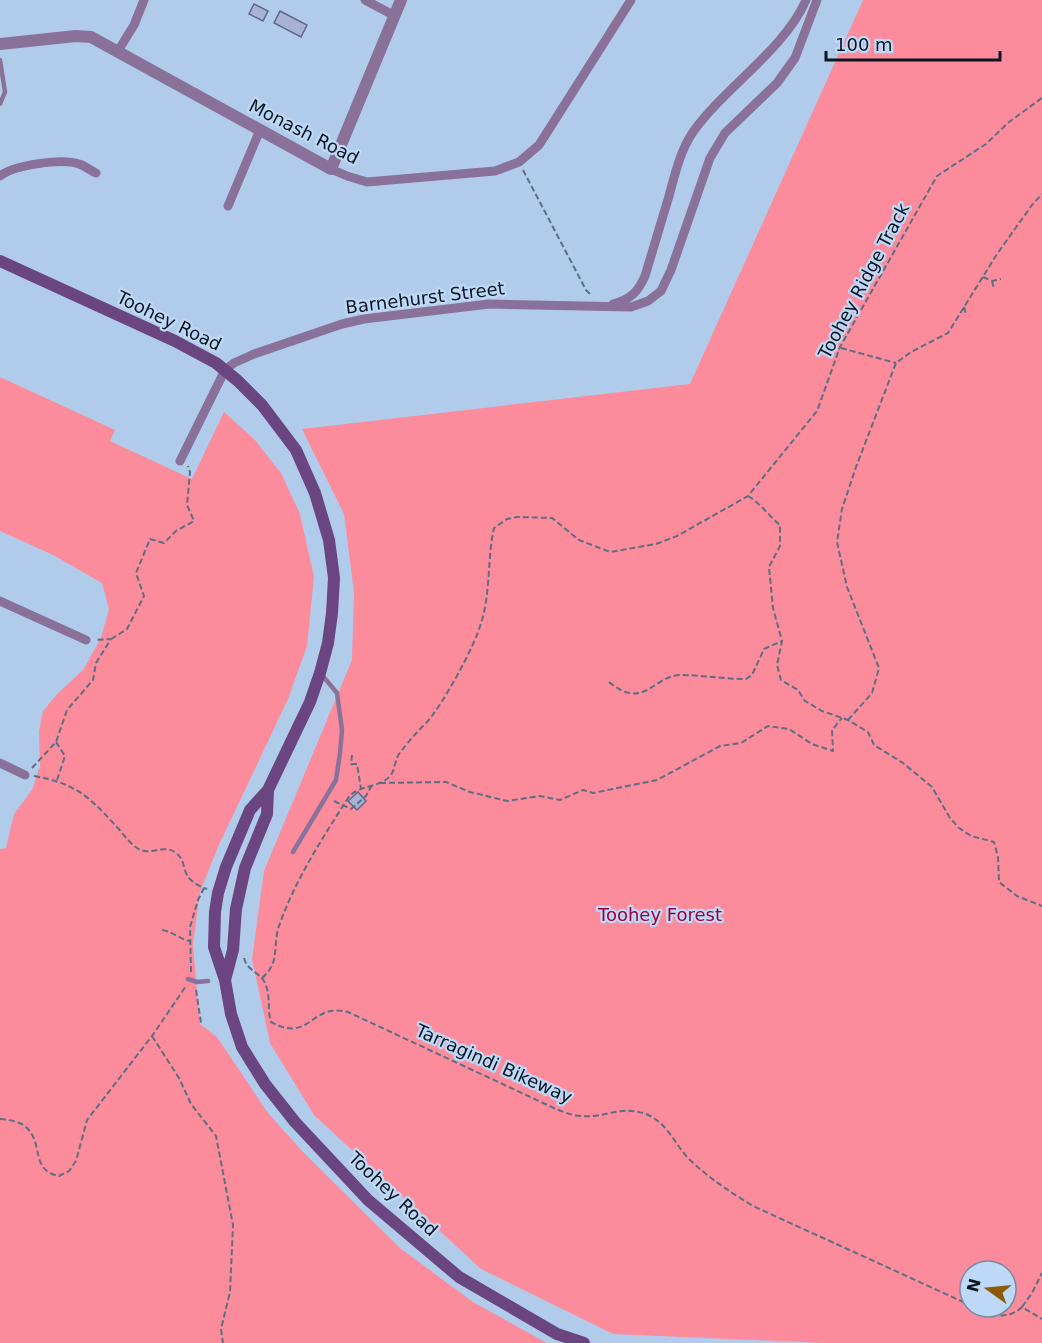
<svg xmlns="http://www.w3.org/2000/svg" width="1042" height="1343" font-family="'DejaVu Sans',sans-serif">
<style>
.green{fill:#fc8c9c;fill-rule:evenodd}
.building{fill:#a7b2d5;stroke:#5f6887;stroke-width:1.5}
.lines{fill:none;stroke-linecap:round;stroke-linejoin:round}
.path{stroke:#5c6e83;stroke-width:2;stroke-dasharray:6 3;stroke-linecap:butt}
.service{stroke:#8a7199;stroke-width:4.5}
.minor{stroke:#8a7199;stroke-width:9}
.tertiary{stroke:#8a7199;stroke-width:12}
.secondary{stroke:#6b4580;stroke-width:12}
.labels{text-anchor:middle;stroke-width:4.5;stroke-linejoin:round;paint-order:stroke}
.street-label{font-size:18px;fill:#0c1621;stroke:#bed9f8}
.park-label{font-size:18px;fill:#a00039;stroke:#bed9f8}
</style>
<rect width="100%" height="100%" fill="#b1cceb"/>
<!-- green -->
<path class="green" d="M 863,0 L 1042,0 L 1042,1343 L 824,1343 L 613,1334 L 481,1269 L 314,1115 L 270,1043 L 252,959 L 264,871 L 352,660 L 354,592 L 344,514 L 302,429 L 690,384 ZM 970,1271 L 1006,1271 L 1006,1307 L 970,1307 Z
M 0,377 L 115,430 L 110,441 L 192,479 L 224,412 L 255,440 L 281,473 L 300,514 L 314,577 L 307,646 L 288,699 L 218,847 L 200,892 L 193,945 L 200,1024 L 217,1037 L 268,1113 L 303,1152 L 400,1248 L 473,1302 L 547,1343 L 0,1343 L 0,849 L 6,848 L 14,814 L 32,790 L 40,766 L 39,731 L 43,711 L 58,693 L 83,670 L 101,638 L 109,609 L 102,583 L 53,555 L 0,531 Z"/>
<!-- building -->
<path class="building" d="M 254,4 L 268,11 L 263,21 L 249,14 Z
M 280,11 L 307,25 L 301,37 L 274,23 Z
M 358,792 L 366,801 L 357,810 L 348,801 Z"/>
<g class="lines">
<!-- path -->
<path class="path" d="M 523,170 L 586,290 L 592,296
M 983,277 L 992,281 L 1001,279
M 992,281 L 994,289
M 964,307 L 966,314
M 841,348 L 896,363
M 748,496 C 760,503 769,516 780,525 L 780,546 L 769,567 L 773,608 L 782,641 L 777,665 L 781,680 L 798,690 L 805,701 L 822,711 L 848,720 L 868,732 L 874,745 L 903,763 L 932,787 L 950,818 L 959,828 L 971,836 L 994,842 L 998,857 L 999,882 L 1017,896 L 1042,906
M 111,639 L 127,629 L 144,596 L 136,573 L 150,539 L 164,543 L 176,531 L 194,521 L 187,505 L 190,472 L 188,466
M 609,682 C 644,711 653,676 680,675 C 702,675 724,679 746,679 L 752,675 L 764,649 L 782,641
M 848,720 L 872,693 L 879,668 L 847,587 L 837,542 L 842,509 L 856,467 L 896,363 L 911,352 L 948,333 L 997,254 L 1032,205 L 1042,194
M 56,742 L 65,756 L 57,780
M 352,755 L 351,764 L 357,764 L 361,789
M 32,768 L 56,742 L 67,710 L 93,680 L 96,663 L 111,639 L 95,640
M 34,776 C 74,783 89,796 115,825 C 122,832 129,843 137,848 C 150,857 164,843 176,853 C 190,863 176,878 207,889
M 380,783 L 446,782 L 470,792 L 507,801 L 540,796 L 560,800 L 583,790 L 593,793 L 657,780 L 720,746 L 741,743 L 768,726 L 789,729 L 812,744 L 833,751 L 832,730 L 842,718
M 334,801 L 351,809 L 366,796 L 372,785
M 162,930 C 174,932 179,939 190,941
M 244,958 C 247,971 260,972 265,983 C 271,996 267,1010 271,1022 C 311,1044 310,1002 348,1012 L 556,1109 C 564,1112 573,1116 582,1116 C 606,1118 621,1105 646,1114 C 668,1123 674,1144 690,1160 C 709,1178 730,1192 753,1206 L 970,1305
M 191,972 L 190,927 L 198,900 L 204,888
M 262,978 C 281,962 272,946 279,926 C 295,880 322,839 348,798 C 358,784 380,789 391,775 C 395,769 395,760 399,754 C 408,742 416,733 426,723 C 442,706 475,646 481,623 C 491,592 487,559 494,528 L 507,519 L 517,517 L 552,518 L 579,540 L 610,552 L 656,544 L 677,536 L 748,496 L 817,411 L 840,347 L 937,176 L 986,144 L 1009,122 L 1042,98
M 196,990 L 201,1023
M 152,1036 L 179,1078 L 191,1104 L 216,1136 L 233,1225 L 230,1292 L 221,1329 L 223,1343
M 0,1119 C 9,1120 20,1121 27,1128 C 44,1145 30,1170 59,1176 L 69,1171 L 76,1161 L 87,1120 L 152,1036 L 186,986
M 975,1307 C 992,1315 1007,1321 1022,1307 L 1042,1319
M 1022,1307 L 1032,1293 L 1042,1273"/>
<!-- service -->
<path class="service" d="M 0,60 L 5,92 L 0,104
M 293,852 L 336,780 L 340,753 L 342,730 L 337,693 L 322,675
M 188,979 L 197,982 L 208,981"/>
<!-- minor -->
<path class="minor" d="M 365,0 L 395,16
M 118,51 L 134,25 L 144,0
M 331,169 L 347,176 L 367,182 L 495,171 L 519,162 L 539,145 L 631,0
M 0,176 C 14,165 62,158 79,164 C 85,166 90,170 96,173
M 228,206 L 260,130
M 613,304 C 631,299 638,292 645,276 C 653,249 661,223 669,196 C 675,174 680,151 693,132 C 725,87 785,49 806,0
M 180,461 L 225,370 L 234,363 L 254,354 L 342,324 L 364,319 L 489,304 L 631,307 L 648,301 L 661,291 L 671,270 L 710,158 L 725,133 L 777,83 L 795,58 L 817,0
M 0,601 L 86,640
M 0,763 L 25,775"/>
<!-- tertiary -->
<path class="tertiary" d="M 0,44 L 76,36 L 91,37 L 331,169 L 401,0"/>
<!-- secondary -->
<path class="secondary" d="M 0,261 L 175,341 L 216,363 L 238,381 L 262,405 L 296,450 L 315,493 L 329,540 L 334,578 L 332,613 L 328,643 L 320,673 L 310,702 L 268,790 L 250,810 L 226,867 L 218,893 L 215,912 L 214,947 L 225,980 L 231,1014 L 242,1047 L 265,1084 L 295,1122 L 368,1200 L 459,1277 L 557,1334 L 584,1343
M 225,980 L 233,950 L 236,909 L 245,868 L 267,814 L 268,790"/>
</g>
<g class="labels">
<!-- street labels -->
<g class="street-label">
<text transform="translate(304 132) rotate(27)" y="6">Monash Road</text>
<text transform="translate(864 281) rotate(-62)" y="6">Toohey Ridge Track</text>
<text transform="translate(425 298) rotate(-7)" y="6">Barnehurst Street</text>
<text transform="translate(169 321) rotate(26)" y="6">Toohey Road</text>
<text transform="translate(494 1064) rotate(24)" y="6">Tarragindi Bikeway</text>
<text transform="translate(393 1194) rotate(43)" y="6">Toohey Road</text>
</g>
<!-- park labels -->
<g class="park-label">
<text x="660" y="921">Toohey Forest</text>
</g>
</g>
<!-- north arrow -->
<g transform="translate(988 1289) rotate(285)"><circle r="28" fill="#bed9f8" stroke="#778ba2" stroke-width="1.5"/>
<path d="M0-4.5L10 22L0 15L-10 22Z" fill="#8c5b04"/>
<text y="-9" font-size="16" font-weight="bold" text-anchor="middle" fill="#0c1621">N</text>
</g>
<!-- scale -->
<path d="M826 51v9h174v-9" fill="none" stroke="#0c1621" stroke-width="3"/>
<text x="835" y="51" font-size="18" fill="#0c1621" stroke="#bed9f8" stroke-width="4.5" paint-order="stroke">100 m</text>
</svg>
